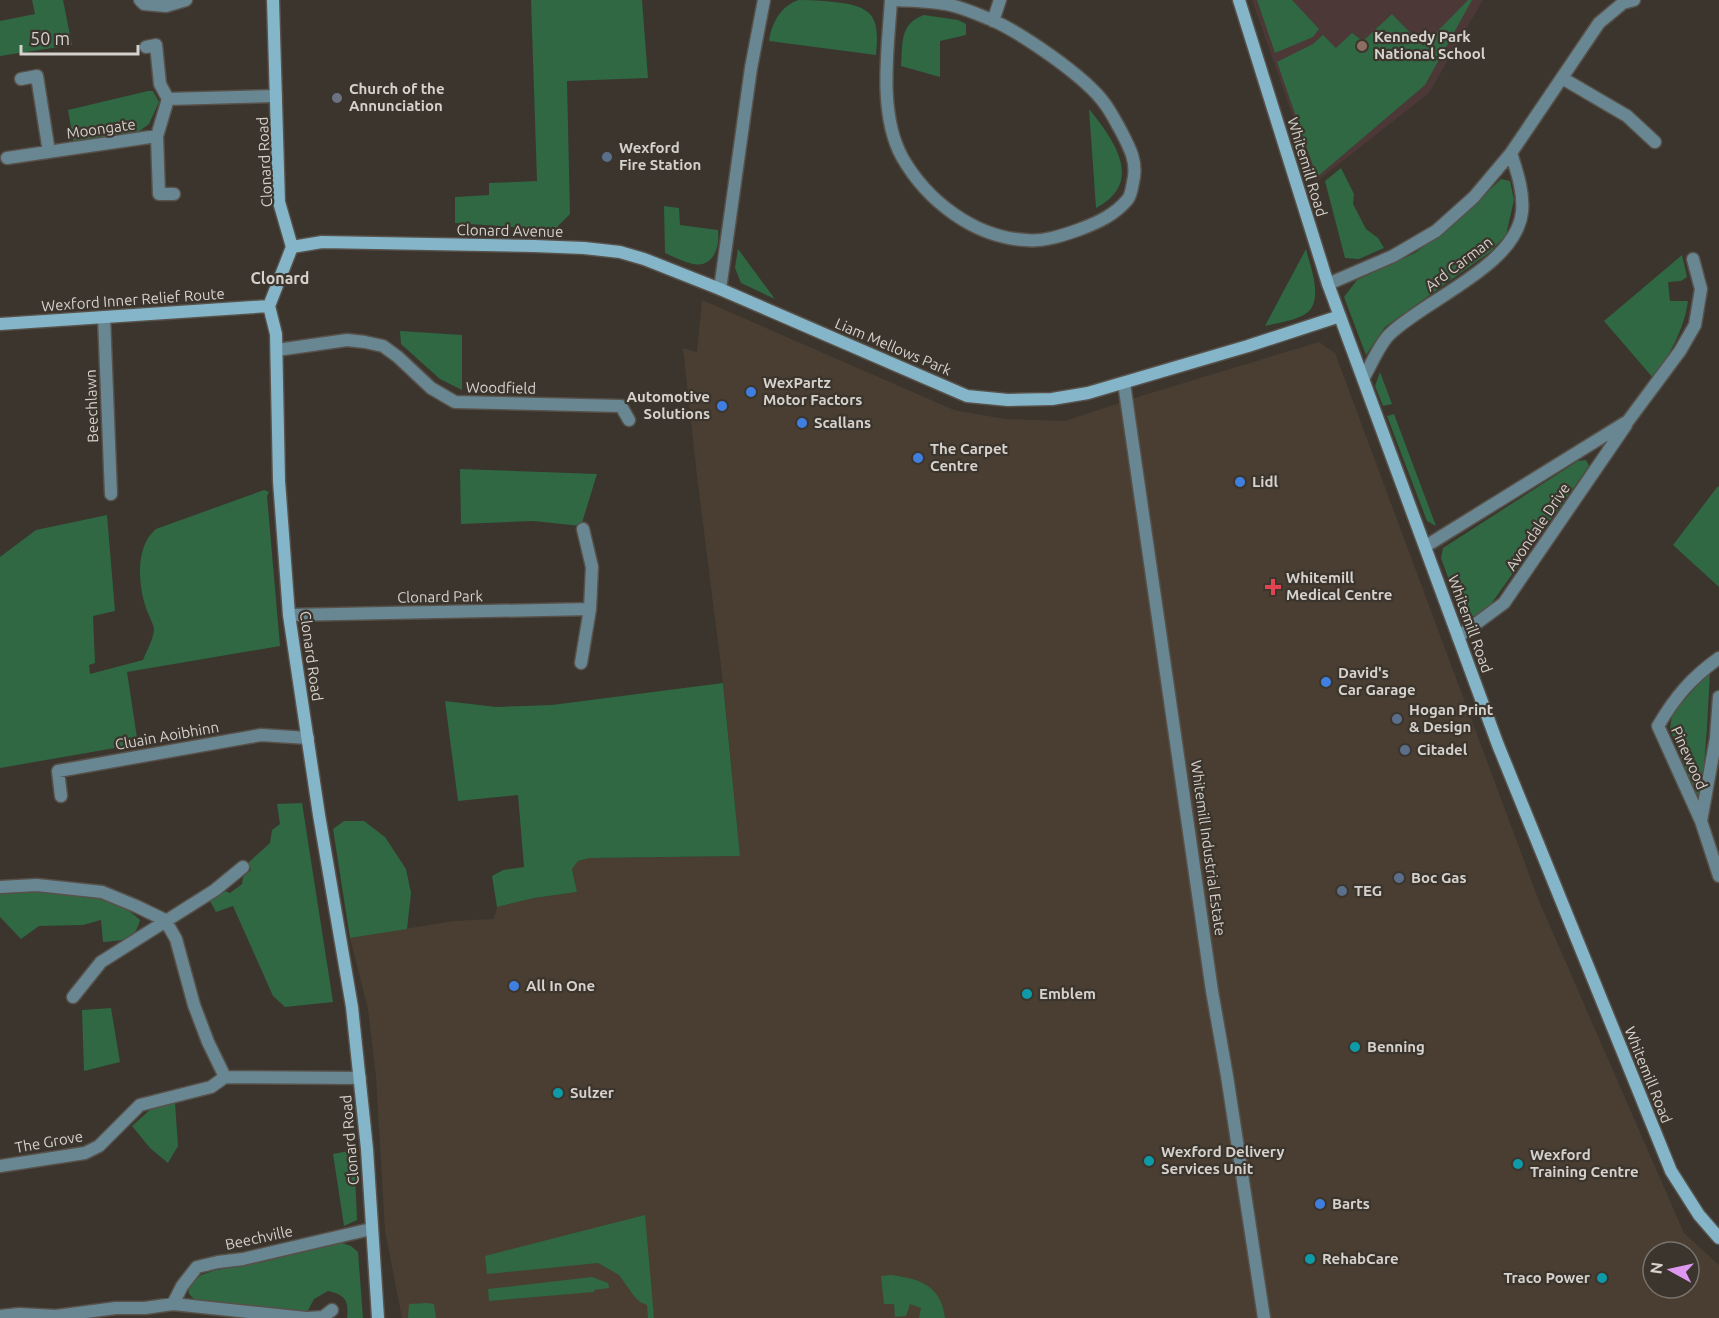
<svg xmlns="http://www.w3.org/2000/svg" width="1719" height="1318" font-family="Ubuntu,sans-serif">
<style>
.built{fill:#493e31;fill-rule:evenodd}
.education{fill:#4c3836}
.green{fill:#2f6843}
.lines{fill:none;stroke-linecap:round;stroke-linejoin:round}
.street-casing{stroke:#57514a;stroke-width:15}
.secondary-casing{stroke:#57514a;stroke-width:15}
.street{stroke:#698793;stroke-width:12}
.secondary{stroke:#84b5c8;stroke-width:12}
.education-dot{fill:#8d6e63;stroke:#3b352d;stroke-width:2}
.worship-dot{fill:#6b7280;stroke:#3b352d;stroke-width:2}
.service-dot{fill:#5c6f8a;stroke:#3b352d;stroke-width:2}
.shop-dot{fill:#3f7fe0;stroke:#3b352d;stroke-width:2}
.health-dot{fill:#e0444e;stroke:#3b352d;stroke-width:2}
.culture-dot{fill:#0f9aa8;stroke:#3b352d;stroke-width:2}
.labels{text-anchor:middle;stroke-width:4.5;stroke-linejoin:round;paint-order:stroke}
.poi-label{font-size:15px;font-weight:bold;fill:#d5d1cc;stroke:#3b352d;text-anchor:start}
.street-label{font-size:15px;fill:#d5d1cc;stroke:#3b352d}
.neighbourhood-label{font-size:16px;font-weight:bold;fill:#d5d1cc;stroke:#3b352d}
</style>
<rect width="100%" height="100%" fill="#3b352d"/>
<!-- built -->
<path class="built" d="M 702,300 L 954,410 L 1005,419 L 1065,421 L 1147,394 L 1319,342 L 1335,353 L 1539,901 L 1684,1233 L 1719,1265 L 1719,1318 L 402,1318 L 385,1231 L 376,1077 L 368,1009 L 350,938 L 453,921 L 494,919 L 497,907 L 534,898 L 577,892 L 572,869 L 578,861 L 589,858 L 740,856 L 724,690 L 697,476 L 683,348 L 697,352 ZM 1653,1252 L 1689,1252 L 1689,1288 L 1653,1288 Z"/>
<!-- education -->
<path class="education" d="M 1252,0 L 1483,0 L 1429,93 L 1316,182 Z"/>
<!-- green -->
<path class="green" d="M 32,0 L 63,0 L 72,45 L 0,56 L 0,21 L 35,14 Z
M 531,0 L 642,0 L 648,78 L 567,81 L 570,214 L 558,226 L 557,230 L 455,223 L 455,197 L 489,195 L 489,183 L 537,181 Z
M 799,0 C 814,0 828,1 842,3 C 877,8 879,23 876,55 L 769,41 C 771,24 781,5 799,0 Z
M 1257,0 L 1292,0 L 1319,29 L 1313,37 L 1275,53 Z
M 1468,0 L 1472,0 L 1425,85 L 1317,177 L 1277,62 L 1313,44 L 1323,35 L 1336,48 L 1352,33 L 1363,41 L 1392,14 L 1423,46 Z
M 924,15 L 958,20 L 966,24 L 966,35 L 940,41 L 940,77 L 901,66 C 903,43 899,24 924,15 Z
M 148,91 L 153,91 L 159,102 L 149,124 L 138,132 L 74,144 L 68,110 Z
M 1089,109 C 1114,140 1145,182 1096,208 Z
M 1341,168 L 1354,194 L 1353,204 L 1366,229 L 1378,238 L 1384,248 L 1359,259 L 1345,258 L 1325,181 Z
M 1501,179 L 1510,181 L 1514,200 L 1506,235 L 1490,252 L 1385,327 L 1366,355 L 1344,297 L 1357,280 L 1415,253 L 1457,221 Z
M 664,206 L 679,208 L 680,225 L 718,230 C 720,246 714,268 693,264 C 684,262 674,257 665,253 Z
M 738,249 L 775,299 L 741,283 L 735,268 Z
M 1306,249 C 1310,266 1322,294 1310,310 C 1301,320 1277,323 1265,326 Z
M 1682,255 L 1687,277 L 1681,281 L 1668,282 L 1670,301 L 1688,301 C 1684,331 1669,354 1654,379 L 1604,321 Z
M 400,331 L 462,335 L 462,390 L 440,379 L 401,344 Z
M 1380,372 L 1392,404 L 1383,406 L 1375,386 Z
M 1394,414 L 1436,526 L 1427,521 L 1387,416 Z
M 1586,460 L 1589,466 L 1491,604 L 1477,616 L 1466,617 L 1461,613 L 1441,558 L 1443,548 L 1578,461 Z
M 460,469 L 597,474 L 581,526 L 533,521 L 461,524 Z
M 1718,486 L 1719,487 L 1719,587 L 1673,545 Z
M 264,490 L 269,492 L 267,496 L 280,646 L 127,672 L 138,744 L 0,768 L 0,557 L 36,530 L 107,515 L 115,611 L 93,616 L 95,663 L 89,665 L 90,674 L 143,660 C 146,652 154,638 154,629 C 153,623 148,614 146,608 C 138,584 135,546 156,529 Z
M 1710,671 L 1707,728 L 1702,792 L 1696,796 L 1670,729 L 1672,714 Z
M 723,683 L 740,856 L 589,858 L 578,861 L 572,869 L 577,892 L 534,898 L 497,907 L 492,876 L 503,870 L 524,867 L 518,795 L 458,801 L 445,701 L 496,707 L 552,705 Z
M 302,803 L 333,1002 L 285,1007 L 273,996 L 233,906 L 216,912 L 210,901 L 225,891 L 230,893 L 242,884 L 243,877 L 251,870 L 248,863 L 270,843 L 272,830 L 280,824 L 277,804 Z
M 344,821 L 364,821 L 385,837 L 406,869 L 411,893 L 407,929 L 350,938 L 333,829 Z
M 37,892 C 71,895 115,894 140,920 C 134,942 123,940 103,942 L 101,920 L 83,925 L 39,926 L 21,939 L 0,917 L 0,894 Z
M 111,1008 L 120,1062 L 84,1071 L 82,1010 Z
M 175,1103 L 178,1146 L 168,1163 L 150,1148 L 132,1126 L 151,1109 Z
M 354,1150 L 357,1220 L 344,1226 L 333,1154 Z
M 645,1215 L 654,1318 L 648,1318 L 647,1305 L 640,1302 L 634,1296 L 619,1275 L 598,1263 L 487,1274 L 485,1256 Z
M 339,1242 L 351,1246 L 358,1252 L 363,1318 L 347,1318 C 349,1300 345,1295 328,1291 L 314,1299 L 307,1312 L 194,1299 L 189,1294 L 188,1287 L 201,1275 L 216,1270 L 267,1261 Z
M 891,1275 C 920,1279 941,1285 945,1318 L 919,1318 L 921,1308 L 910,1304 L 906,1316 L 895,1317 L 894,1304 L 884,1304 L 881,1276 Z
M 592,1277 L 608,1283 L 609,1288 L 594,1290 L 594,1292 L 489,1301 L 488,1289 Z
M 427,1303 L 434,1304 L 436,1318 L 408,1318 L 409,1304 Z"/>
<g class="lines">
<defs>
<path id="street" d="M 140,0 L 144,4 L 166,6 L 186,0
M 891,0 C 888,48 878,113 902,157 C 927,201 974,237 1025,240 C 1043,242 1061,236 1078,230 C 1097,223 1115,215 1128,199 C 1131,195 1132,188 1133,182 C 1138,163 1130,148 1121,131 C 1116,122 1111,112 1105,104 C 1086,77 1023,34 992,20 C 979,15 964,8 950,5 C 933,1 913,1 895,0
M 993,21 L 1000,0
M 146,47 L 156,45 L 160,84 L 168,99 L 157,136 L 159,194 L 174,194
M 1562,78 L 1627,116 L 1655,142
M 21,79 L 37,76 L 49,152
M 168,99 L 276,96
M 7,158 L 157,136
M 1328,284 L 1393,256 L 1436,231 L 1474,197 L 1511,153 L 1599,23 L 1623,3 L 1634,0
M 720,289 L 751,68 L 764,0
M 104,317 L 111,494
M 277,350 L 347,340 L 365,342 L 383,346 L 398,357 L 431,388 L 455,402 L 621,406 L 629,420
M 1364,377 C 1371,365 1380,343 1390,334 C 1426,299 1516,266 1522,212 C 1524,192 1517,172 1511,153
M 1124,383 L 1212,991 L 1227,1076 L 1264,1318
M 1426,546 L 1628,421 L 1680,351 L 1695,325 L 1701,289 L 1693,259
M 289,615 L 590,609
M 1458,637 L 1504,603 L 1626,425
M 581,663 L 590,609 L 592,567 L 583,529
M 1719,697 L 1716,738 L 1701,821 L 1719,876
M 61,796 L 58,771 L 261,735 L 308,738
M 1701,821 L 1658,726 C 1675,697 1691,678 1719,658
M 0,887 L 37,885 L 102,892 L 136,906 L 165,920 L 176,939 L 194,1005 L 208,1042 L 225,1077 L 360,1078
M 73,997 L 101,962 L 215,890 L 243,867
M 0,1166 L 85,1153 L 99,1146 L 140,1105 L 211,1087 L 225,1077
M 173,1304 L 306,1318
M 0,1316 L 19,1314 L 56,1316 L 116,1308 L 145,1308 L 173,1304 L 182,1286 L 197,1267 L 218,1262 L 243,1259 L 371,1229
M 308,1318 L 323,1317 L 332,1310"/>
<path id="secondary" d="M 273,0 L 279,202 L 292,247 L 269,306 L 276,334 L 279,481 L 289,615 L 319,815 L 352,1007 L 367,1149 L 378,1318
M 1239,0 L 1328,284 L 1498,745 L 1671,1171 L 1699,1215 L 1719,1238
M 292,247 L 322,242 L 534,246 L 584,248 L 620,252 L 644,259 L 720,289 L 967,396 L 1008,400 L 1052,399 L 1088,393 L 1248,346 L 1340,316
M 0,324 L 269,306"/>
</defs>
<!-- street casing -->
<use href="#street" class="street-casing"/>
<!-- secondary casing -->
<use href="#secondary" class="secondary-casing"/>
<!-- street -->
<use href="#street" class="street"/>
<!-- secondary -->
<use href="#secondary" class="secondary"/>
</g>
<!-- markers -->
<circle class="education-dot" cx="1362" cy="46" r="6"/>
<circle class="worship-dot" cx="337" cy="98" r="6"/>
<g class="service-dot">
<circle cx="607" cy="157" r="6"/>
<circle cx="1397" cy="719" r="6"/>
<circle cx="1405" cy="750" r="6"/>
<circle cx="1399" cy="878" r="6"/>
<circle cx="1342" cy="891" r="6"/>
</g>
<g class="shop-dot">
<circle cx="751" cy="392" r="6"/>
<circle cx="722" cy="406" r="6"/>
<circle cx="802" cy="423" r="6"/>
<circle cx="918" cy="458" r="6"/>
<circle cx="1240" cy="482" r="6"/>
<circle cx="1326" cy="682" r="6"/>
<circle cx="514" cy="986" r="6"/>
<circle cx="1320" cy="1204" r="6"/>
</g>
<path class="health-dot" d="M1270 578h6v6h6v6h-6v6h-6v-6h-6v-6h6z"/>
<g class="culture-dot">
<circle cx="1027" cy="994" r="6"/>
<circle cx="1355" cy="1047" r="6"/>
<circle cx="558" cy="1093" r="6"/>
<circle cx="1149" cy="1161" r="6"/>
<circle cx="1518" cy="1164" r="6"/>
<circle cx="1310" cy="1259" r="6"/>
<circle cx="1602" cy="1278" r="6"/>
</g>
<g class="labels">
<!-- poi labels -->
<g class="poi-label">
<text x="1374" y="42">Kennedy Park<tspan x="1374" dy="17">National School</tspan></text>
<text x="349" y="94">Church of the<tspan x="349" dy="17">Annunciation</tspan></text>
<text x="619" y="153">Wexford<tspan x="619" dy="17">Fire Station</tspan></text>
<text x="763" y="388">WexPartz<tspan x="763" dy="17">Motor Factors</tspan></text>
<text x="710" y="402" text-anchor="end">Automotive<tspan x="710" dy="17">Solutions</tspan></text>
<text x="814" y="428">Scallans</text>
<text x="930" y="454">The Carpet<tspan x="930" dy="17">Centre</tspan></text>
<text x="1252" y="487">Lidl</text>
<text x="1286" y="583">Whitemill<tspan x="1286" dy="17">Medical Centre</tspan></text>
<text x="1338" y="678">David's<tspan x="1338" dy="17">Car Garage</tspan></text>
<text x="1409" y="715">Hogan Print<tspan x="1409" dy="17">&amp; Design</tspan></text>
<text x="1417" y="755">Citadel</text>
<text x="1411" y="883">Boc Gas</text>
<text x="1354" y="896">TEG</text>
<text x="526" y="991">All In One</text>
<text x="1039" y="999">Emblem</text>
<text x="1367" y="1052">Benning</text>
<text x="570" y="1098">Sulzer</text>
<text x="1161" y="1157">Wexford Delivery<tspan x="1161" dy="17">Services Unit</tspan></text>
<text x="1530" y="1160">Wexford<tspan x="1530" dy="17">Training Centre</tspan></text>
<text x="1332" y="1209">Barts</text>
<text x="1322" y="1264">RehabCare</text>
<text x="1590" y="1283" text-anchor="end">Traco Power</text>
</g>
<!-- street labels -->
<g class="street-label">
<text transform="translate(101 129) rotate(-8)" y="5">Moongate</text>
<text transform="translate(265 162) rotate(-93)" y="5">Clonard Road</text>
<text transform="translate(1307 167) rotate(73)" y="5">Whitemill Road</text>
<text transform="translate(510 231) rotate(1)" y="5">Clonard Avenue</text>
<text transform="translate(1459 264) rotate(-37)" y="5">Ard Carman</text>
<text transform="translate(133 300) rotate(-4)" y="5">Wexford Inner Relief Route</text>
<text transform="translate(893 347) rotate(23)" y="5">Liam Mellows Park</text>
<text transform="translate(501 388) rotate(1)" y="5">Woodfield</text>
<text transform="translate(92 406) rotate(-92)" y="5">Beechlawn</text>
<text transform="translate(1538 527) rotate(-56)" y="5">Avondale Drive</text>
<text transform="translate(440 597) rotate(-1)" y="5">Clonard Park</text>
<text transform="translate(1470 624) rotate(70)" y="5">Whitemill Road</text>
<text transform="translate(311 656) rotate(82)" y="5">Clonard Road</text>
<text transform="translate(167 736) rotate(-10)" y="5">Cluain Aoibhinn</text>
<text transform="translate(1689 758) rotate(66)" y="5">Pinewood</text>
<text transform="translate(1208 848) rotate(82)" y="5">Whitemill Industrial Estate</text>
<text transform="translate(1648 1075) rotate(68)" y="5">Whitemill Road</text>
<text transform="translate(350 1140) rotate(-95)" y="5">Clonard Road</text>
<text transform="translate(49 1142) rotate(-10)" y="5">The Grove</text>
<text transform="translate(259 1238) rotate(-12)" y="5">Beechville</text>
</g>
<!-- neighbourhood labels -->
<g class="neighbourhood-label">
<text x="280" y="284">Clonard</text>
</g>
</g>
<!-- north arrow -->
<g transform="translate(1671 1270) rotate(278)"><circle r="28" fill="#3b352d" stroke="#79736d" stroke-width="1.5"/>
<path d="M0-4.5L10 22L0 15L-10 22Z" fill="#de98f2"/>
<text y="-9" font-size="16" font-weight="bold" text-anchor="middle" fill="#d5d1cc">N</text>
</g>
<!-- scale -->
<path d="M21 45v9h117v-9" fill="none" stroke="#d5d1cc" stroke-width="3"/>
<text x="30" y="45" font-size="18" fill="#d5d1cc" stroke="#3b352d" stroke-width="4.5" paint-order="stroke">50 m</text>
</svg>
